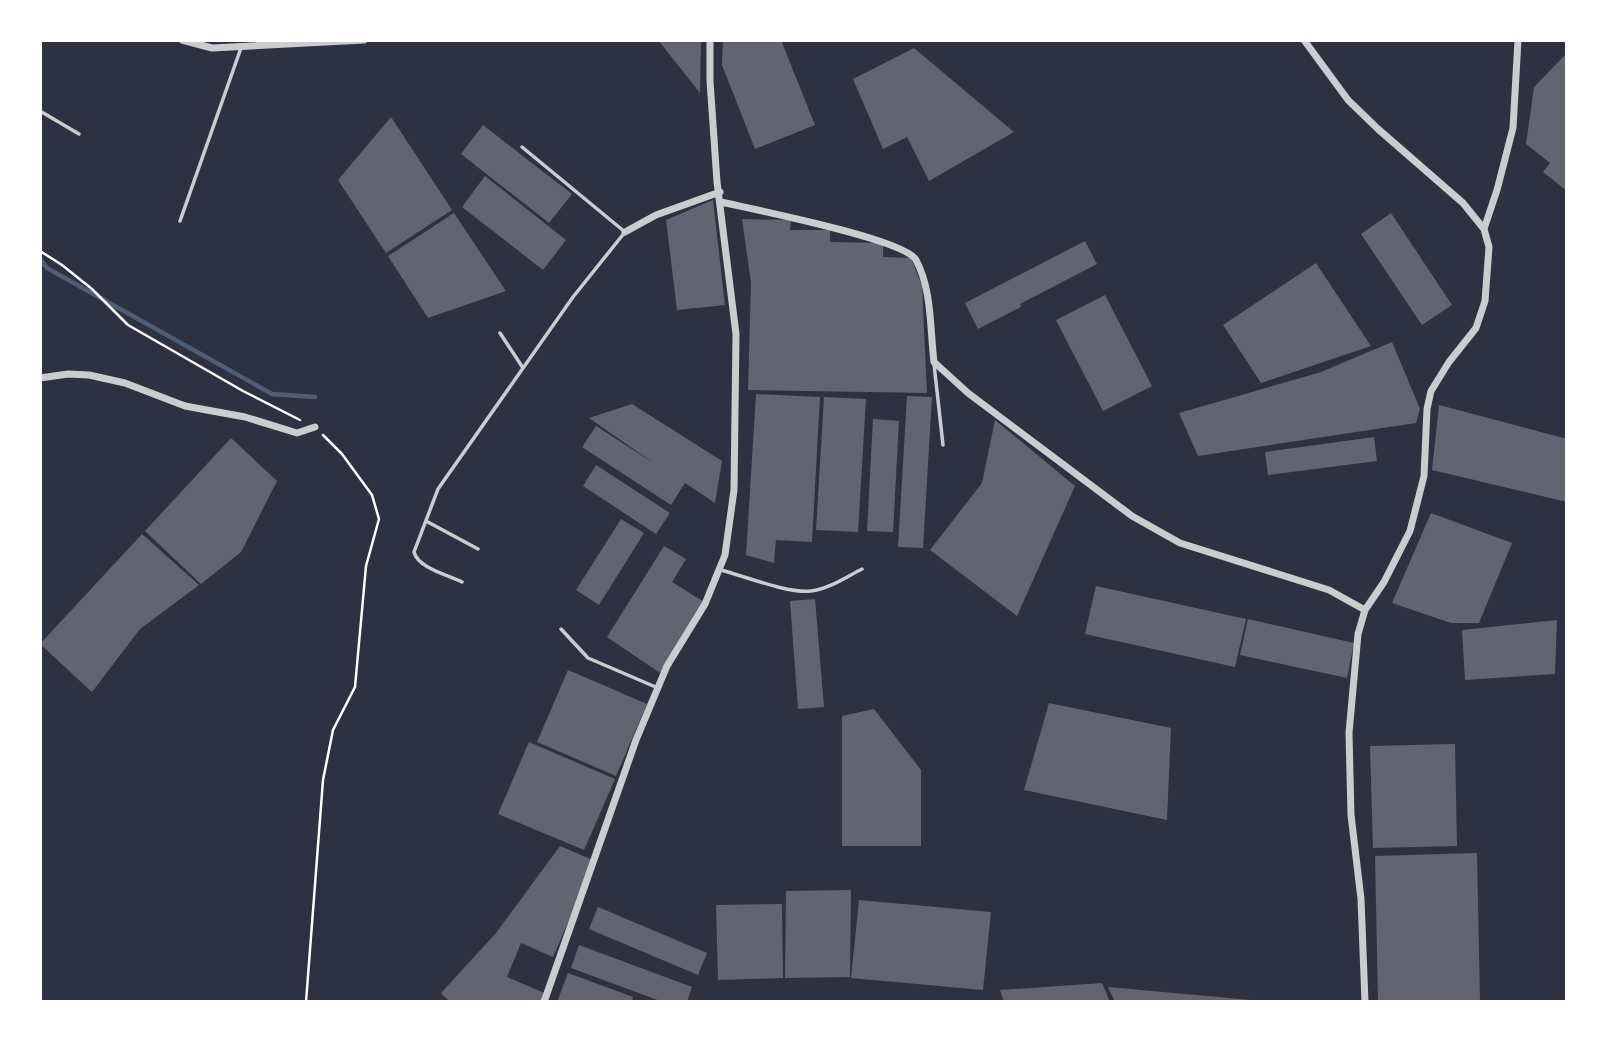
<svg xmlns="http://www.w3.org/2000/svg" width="1607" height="1042" font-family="Helvetica,sans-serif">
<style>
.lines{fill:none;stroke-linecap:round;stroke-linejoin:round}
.stream{stroke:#4f5d75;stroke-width:4.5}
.building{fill:#626471}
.path{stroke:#fff;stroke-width:2.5}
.service{stroke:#caccd0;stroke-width:3.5}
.minor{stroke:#caccd0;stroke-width:7}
</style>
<rect width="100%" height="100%" fill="#2d3142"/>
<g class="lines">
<!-- stream -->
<path class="stream" d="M 40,259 L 47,268 L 272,394 L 315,397"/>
</g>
<!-- building -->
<path class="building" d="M 658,40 L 701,40 L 700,93 Z
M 723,40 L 781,40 L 815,125 L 755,149 L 722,65 Z
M 914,48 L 1014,132 L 929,181 L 907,137 L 883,149 L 853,79 Z
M 1567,53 L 1567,191 L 1543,172 L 1550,163 L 1526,144 L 1534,87 Z
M 391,117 L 452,210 L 386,253 L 338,180 Z
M 483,125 L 572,194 L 549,223 L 461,154 Z
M 485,176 L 566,240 L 543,270 L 462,207 Z
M 713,200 L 725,305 L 677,310 L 666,220 Z
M 454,213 L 506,291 L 428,318 L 388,256 Z
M 1391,213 L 1452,305 L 1422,325 L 1361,234 Z
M 742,219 L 791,220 L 790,230 L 830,230 L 830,242 L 883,243 L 883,257 L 911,258 L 922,286 L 927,393 L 748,390 L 751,283 Z
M 1085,241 L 1097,264 L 1020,304 L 1021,307 L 978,329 L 965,303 Z
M 1316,263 L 1371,346 L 1261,383 L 1223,325 Z
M 1105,295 L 1152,386 L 1103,411 L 1056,320 Z
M 1392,342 L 1420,409 L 1416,423 L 1198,456 L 1179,413 L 1321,372 Z
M 756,394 L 820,397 L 812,542 L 776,540 L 774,563 L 746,555 Z
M 907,396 L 932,397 L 923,548 L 898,547 Z
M 824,397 L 866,399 L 858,532 L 816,530 Z
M 632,404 L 722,461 L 715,503 L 685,483 L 671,505 L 582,447 L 596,426 L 655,464 L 589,418 Z
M 1439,405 L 1567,439 L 1567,502 L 1432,470 Z
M 873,419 L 899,421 L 893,532 L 867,531 Z
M 995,420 L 1075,486 L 1017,616 L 930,550 L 982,483 Z
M 1374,437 L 1377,461 L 1268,475 L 1265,452 Z
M 231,438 L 277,481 L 241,552 L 201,584 L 145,531 Z
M 596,465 L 670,513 L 656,534 L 583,486 Z
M 1431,513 L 1512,543 L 1479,623 L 1451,623 L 1392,603 Z
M 621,519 L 644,533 L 599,605 L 576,590 Z
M 142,534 L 199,585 L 140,629 L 92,692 L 40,644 Z
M 664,546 L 686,559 L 672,582 L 704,602 L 660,673 L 607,637 Z
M 1096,586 L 1246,619 L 1235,667 L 1085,634 Z
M 815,599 L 824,707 L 798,709 L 790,601 Z
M 1248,619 L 1354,643 L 1347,678 L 1240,655 Z
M 1557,620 L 1555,674 L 1465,680 L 1462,630 Z
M 568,670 L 647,704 L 616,776 L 537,742 Z
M 1049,703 L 1171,728 L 1167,820 L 1024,790 Z
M 874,709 L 921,770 L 921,846 L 842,846 L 842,716 Z
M 529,742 L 615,779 L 584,850 L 498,814 Z
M 1455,744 L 1457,846 L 1373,848 L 1370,746 Z
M 560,846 L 595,861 L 553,957 L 521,943 L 507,977 L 547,994 L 543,1002 L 450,1002 L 441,993 L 496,933 Z
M 1477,853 L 1480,1001 L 1378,1002 L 1375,856 Z
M 851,890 L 850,977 L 785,978 L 786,891 Z
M 859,900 L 991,912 L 983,990 L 851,978 Z
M 782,904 L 783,978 L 718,980 L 716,905 Z
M 598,907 L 707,953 L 698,975 L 589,929 Z
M 579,945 L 692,987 L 687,1002 L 663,1002 L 571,968 Z
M 568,973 L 633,997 L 632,1002 L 557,1002 Z
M 1102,983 L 1110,1002 L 1004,1002 L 1000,990 Z
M 1108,987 L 1251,1000 L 1251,1002 L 1115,1002 Z"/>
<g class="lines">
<!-- path -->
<path class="path" d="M 40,251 L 62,265 L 92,289 L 128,325 L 243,391 L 300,420
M 306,1002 L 323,780 L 333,730 L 355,687 L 366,566 L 379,519 L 372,495 L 342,454 L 323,435"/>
<!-- service -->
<path class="service" d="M 40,111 L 79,134
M 180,221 L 241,48
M 500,333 L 523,368
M 934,364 L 943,445
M 426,521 L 478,549
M 721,570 C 744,576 789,594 811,591 C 829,589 846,577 862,569
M 462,582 C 448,575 418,568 414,552 L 438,489 L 573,297 L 625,232 L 522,147
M 561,629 L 588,658 L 658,688"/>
<!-- minor -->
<path class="minor" d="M 182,40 L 212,48 L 364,40
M 1304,40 L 1348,100 L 1378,129 L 1463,203 L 1484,229 L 1489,247 L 1485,301 L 1476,328 L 1449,362 L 1431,391 L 1427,409 L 1424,476 L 1410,531 L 1384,582 L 1365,610 L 1358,634 L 1349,733 L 1351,815 L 1361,899 L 1365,1002
M 721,202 C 751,209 905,239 916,260 C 932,289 930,330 934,362 L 968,393 L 1132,516 L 1180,543 L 1329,590 L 1365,610
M 1484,229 L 1497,190 L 1513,128 L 1518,40
M 625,232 L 656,215 L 720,192
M 40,378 L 68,374 L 89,375 L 125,383 L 185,406 L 245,417 L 297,433 L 315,427
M 544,1002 L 636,740 L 667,666 L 705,604 L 725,555 L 734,490 L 736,334 L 717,182 L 710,81 L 710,40"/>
</g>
<!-- border -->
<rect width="1607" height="1042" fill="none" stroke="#ffffff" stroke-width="84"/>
</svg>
